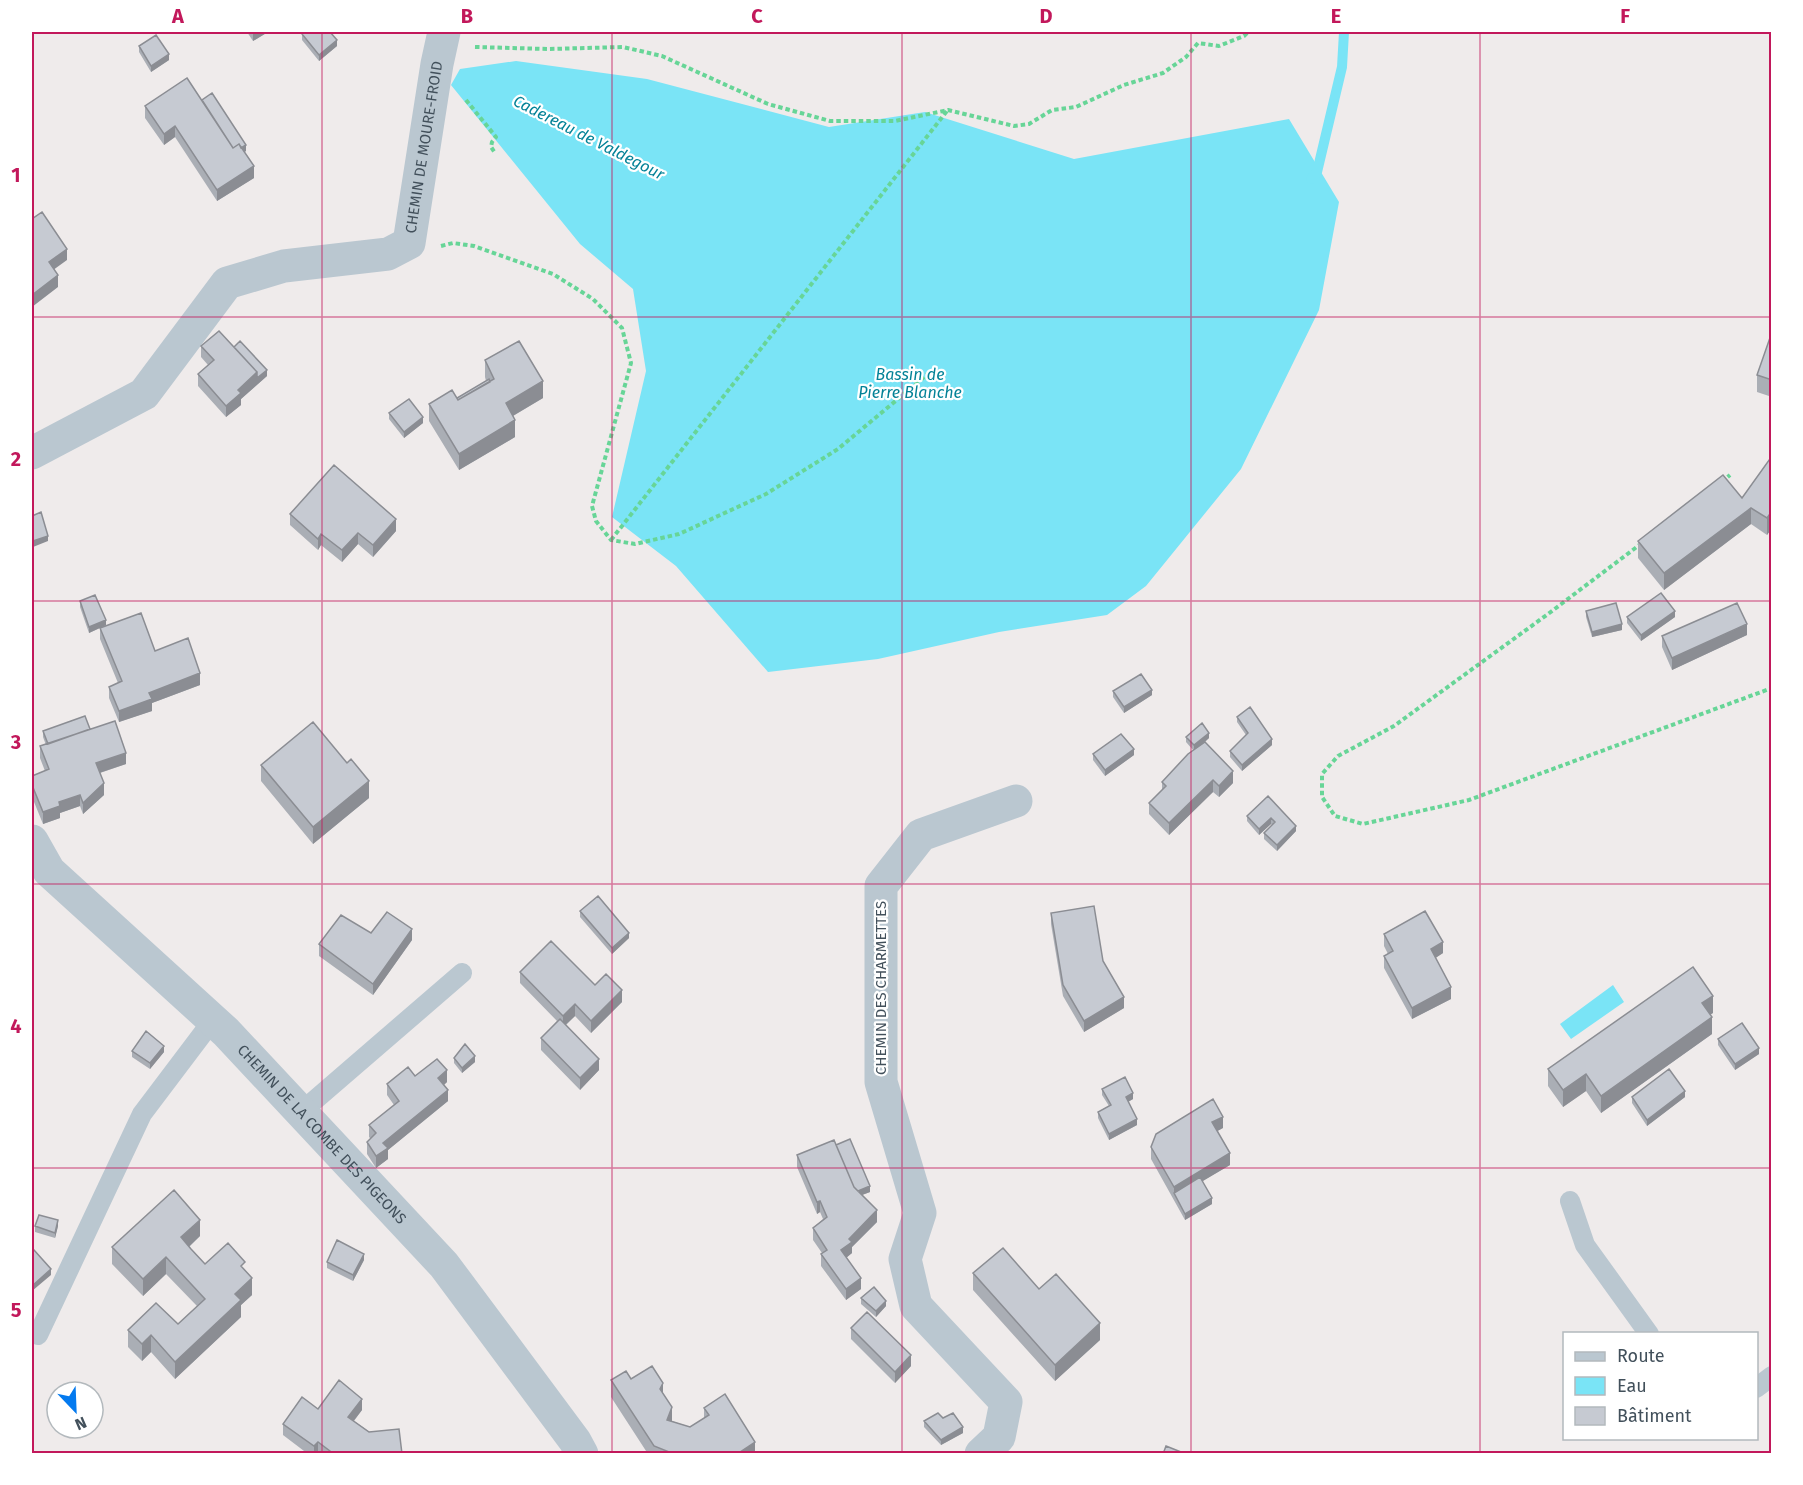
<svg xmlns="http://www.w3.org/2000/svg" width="1803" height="1485" font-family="'Fira Sans',sans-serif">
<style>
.water{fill:#7ae4f6}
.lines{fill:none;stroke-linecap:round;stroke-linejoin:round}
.stream{stroke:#7ae4f6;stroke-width:10}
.path{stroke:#67d597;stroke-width:4;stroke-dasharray:4.5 3;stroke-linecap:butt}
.lane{stroke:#bac7d0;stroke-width:20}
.street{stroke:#bac7d0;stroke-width:33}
.wall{fill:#aaaeb5}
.shaded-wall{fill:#8b8d93}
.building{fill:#c6cad2;stroke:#8b8d93;stroke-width:1.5}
.grid{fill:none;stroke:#c2185b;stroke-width:1.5;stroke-opacity:0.55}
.labels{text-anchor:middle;stroke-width:4.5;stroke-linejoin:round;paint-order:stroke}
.street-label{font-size:15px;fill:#42505b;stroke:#fff}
.water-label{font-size:16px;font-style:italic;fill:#038297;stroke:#fff}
.neatline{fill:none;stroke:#c2185b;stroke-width:2}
.grid-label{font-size:20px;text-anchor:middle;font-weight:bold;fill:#c2185b}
</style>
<rect width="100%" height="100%" fill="#efebeb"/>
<!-- water -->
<path class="water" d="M 516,61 L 647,79 L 829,127 L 925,112 L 1074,159 L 1289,119 L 1339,202 L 1319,310 L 1241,469 L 1146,586 L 1107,615 L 999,632 L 878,659 L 768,672 L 676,566 L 612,517 L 646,371 L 633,289 L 580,244 L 451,85 L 460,69 Z
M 1613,985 L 1624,1002 L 1571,1039 L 1560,1024 Z"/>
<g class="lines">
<!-- stream -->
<path class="stream" d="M 1311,179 L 1317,172 L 1342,67 L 1344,32"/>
<!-- path -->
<path class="path" d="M 475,47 L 548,49 L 623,47 L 662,56 L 768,104 L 830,121 L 895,121 L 948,110 L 1014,126 L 1029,124 L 1052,110 L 1076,107 L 1124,85 L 1163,73 L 1186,57 L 1198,43 L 1219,46 L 1244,36 L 1248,32
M 466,100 L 496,137 L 492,142 L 491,147 L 495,153
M 441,246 L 453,243 L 474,246 L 553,274 L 593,299 L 622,328 L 631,363 L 592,506 L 596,521 L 611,540 L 635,544 L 679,534 L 766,494 L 838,449 L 929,373
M 1722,482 L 1730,475
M 611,540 L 947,111
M 1642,543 L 1548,614 L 1394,726 L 1338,756 L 1322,774 L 1322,797 L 1335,816 L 1363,824 L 1469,800 L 1772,688"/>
<!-- lane -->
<path class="lane" d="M 301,1112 L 462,973
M 1570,1201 L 1585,1245 L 1649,1334
M 38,1335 L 142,1114 L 213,1020
M 1756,1388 L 1772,1376"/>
<!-- street -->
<g class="street">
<path id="s1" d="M 32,453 L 144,394 L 227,283 L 284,266 L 388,254 L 409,243 L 437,64 L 444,32"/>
<path id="s2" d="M 32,841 L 49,871 L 226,1032 L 444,1265 L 575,1441 L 582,1454"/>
<path d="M 981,1454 L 999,1437 L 1006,1402 L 916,1306 L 905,1259 L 920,1213 L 881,1082 L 881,886 L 921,835 L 1016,801"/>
</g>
</g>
<!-- wall -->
<path class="wall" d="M 247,32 L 268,32 L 253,41 Z
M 302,34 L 337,46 L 319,61 L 302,40 Z
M 139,46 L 169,60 L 151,72 L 139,52 Z
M 202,100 L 246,151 L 244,152 L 254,178 L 217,201 L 175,137 L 164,145 L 145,118 L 145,106 Z
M 1772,332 L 1772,397 L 1757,392 L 1757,375 Z
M 201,346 L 234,347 L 267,376 L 241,399 L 241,405 L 226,417 L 198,386 L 198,374 L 208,365 L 201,357 Z
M 485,360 L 543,398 L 513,416 L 515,437 L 459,470 L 429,421 L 429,404 L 457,398 L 486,381 L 485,377 Z
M 389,413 L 423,423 L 404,438 L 389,419 Z
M 1772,456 L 1772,528 L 1767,535 L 1751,524 L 1664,590 L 1638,558 L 1638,541 L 1742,498 Z
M 290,514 L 396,531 L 373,557 L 358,544 L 342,562 L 321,545 L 318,550 L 290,525 Z
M 80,601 L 106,625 L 155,651 L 200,685 L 152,703 L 152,711 L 119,722 L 109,698 L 109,687 L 118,683 L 100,639 L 100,628 L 89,633 L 80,607 Z
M 1586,611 L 1622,630 L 1592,637 L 1586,617 Z
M 1627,617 L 1675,617 L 1641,641 L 1627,623 Z
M 1747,635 L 1672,670 L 1662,647 L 1662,636 Z
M 1113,691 L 1152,695 L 1124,713 L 1113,697 Z
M 1237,717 L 1272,745 L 1242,771 L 1230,757 L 1230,751 L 1246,735 L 1237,722 Z
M 90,729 L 126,764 L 100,773 L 104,795 L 83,814 L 80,806 L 60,813 L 60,818 L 43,824 L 32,797 L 32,776 L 45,771 L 40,758 L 40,746 L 46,745 L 43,737 L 43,731 Z
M 1186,737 L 1209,738 L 1205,742 L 1233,783 L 1219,797 L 1213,792 L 1169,835 L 1149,814 L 1149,803 L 1162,790 L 1162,782 L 1193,750 L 1186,742 Z
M 1093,754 L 1134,755 L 1105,776 L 1093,760 Z
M 261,765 L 369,798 L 313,844 L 261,781 Z
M 1268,796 L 1296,831 L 1277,851 L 1264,839 L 1264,833 L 1272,825 L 1271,824 L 1259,835 L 1247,821 L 1247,816 Z
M 580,911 L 629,938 L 612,954 L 580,917 Z
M 1051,913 L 1103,961 L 1124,1008 L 1084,1032 L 1063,996 L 1051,924 Z
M 371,933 L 412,940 L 373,995 L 319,956 L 319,944 Z
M 1384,934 L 1443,953 L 1435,958 L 1451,999 L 1412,1019 L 1384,968 L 1384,956 L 1388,954 L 1384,946 Z
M 520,972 L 595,985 L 622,1002 L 591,1033 L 575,1016 L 566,1025 L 599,1070 L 580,1090 L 541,1050 L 541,1038 L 557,1021 L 520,983 Z
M 1713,1013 L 1710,1015 L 1712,1034 L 1601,1113 L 1586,1091 L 1563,1107 L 1548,1086 L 1548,1069 Z
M 1718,1039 L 1759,1054 L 1735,1070 L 1718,1045 Z
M 132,1051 L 164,1052 L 150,1069 L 132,1057 Z
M 454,1058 L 475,1062 L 462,1073 L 454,1063 Z
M 415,1076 L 447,1082 L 444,1085 L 448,1101 L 388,1150 L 388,1159 L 376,1168 L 367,1154 L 367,1142 L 371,1139 L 369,1137 L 369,1125 L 394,1105 L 387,1095 L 387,1084 Z
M 1102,1089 L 1133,1099 L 1128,1102 L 1137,1125 L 1109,1140 L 1098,1118 L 1098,1112 L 1109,1106 L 1102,1095 Z
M 1632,1097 L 1685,1097 L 1647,1126 L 1632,1103 Z
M 1223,1128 L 1217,1131 L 1230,1165 L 1202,1181 L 1212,1204 L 1185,1220 L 1151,1159 L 1151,1147 Z
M 836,1145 L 870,1192 L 862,1195 L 877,1222 L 852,1247 L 852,1253 L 846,1258 L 861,1289 L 846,1300 L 821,1266 L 821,1254 L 822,1253 L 813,1240 L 813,1228 L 823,1219 L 820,1212 L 817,1214 L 797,1167 L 797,1155 Z
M 35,1226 L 58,1226 L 55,1238 L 35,1232 Z
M 200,1236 L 189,1247 L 205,1264 L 245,1270 L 252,1295 L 241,1305 L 241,1317 L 175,1379 L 151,1352 L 142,1361 L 128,1347 L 128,1330 L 178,1324 L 197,1306 L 166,1274 L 143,1296 L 112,1264 L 112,1247 Z
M 364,1260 L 353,1281 L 327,1268 L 327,1262 Z
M 973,1273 L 1100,1340 L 1055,1381 L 973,1290 Z
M 861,1298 L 886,1306 L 876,1317 L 861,1304 Z
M 851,1328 L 911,1366 L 895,1383 L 851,1339 Z
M 631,1379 L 663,1394 L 672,1421 L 690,1427 L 704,1418 L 704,1408 L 755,1454 L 648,1454 L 611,1397 L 611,1380 Z
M 318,1409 L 362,1410 L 354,1421 L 402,1454 L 308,1454 L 283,1435 L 283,1424 Z
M 943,1418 L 963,1433 L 941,1445 L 924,1427 L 924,1421 Z"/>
<!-- shaded-wall -->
<path class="shaded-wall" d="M 253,32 L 268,32 L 253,41 Z
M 337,40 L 337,46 L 319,61 L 319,55 Z
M 169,54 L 169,60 L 151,72 L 151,66 Z
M 175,126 L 175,137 L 164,145 L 164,134 Z
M 246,145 L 246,151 L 233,160 L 233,154 Z
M 254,166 L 254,178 L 217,201 L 217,190 Z
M 67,249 L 67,260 L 49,273 L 49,262 Z
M 58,275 L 58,287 L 32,307 L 32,295 Z
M 267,370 L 267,376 L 241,399 L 241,405 L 226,417 L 226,406 L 238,390 L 257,372 Z
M 543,381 L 543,398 L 506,420 L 506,403 Z
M 423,417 L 423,423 L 404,438 L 404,432 Z
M 515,420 L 515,437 L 459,470 L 459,454 Z
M 1751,508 L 1751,524 L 1664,590 L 1664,573 Z
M 1772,511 L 1772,528 L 1767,535 L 1767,518 Z
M 396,519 L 396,531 L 373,557 L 373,545 Z
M 358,533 L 358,544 L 342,562 L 342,550 Z
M 321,534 L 321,545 L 318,550 L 318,539 Z
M 48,536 L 48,541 L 33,547 L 33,541 Z
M 1675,611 L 1675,617 L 1641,641 L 1641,635 Z
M 106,620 L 106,625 L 89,633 L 89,627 Z
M 1622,624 L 1622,630 L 1592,637 L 1592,632 Z
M 1747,624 L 1747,635 L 1672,670 L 1672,658 Z
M 200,673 L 200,685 L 152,703 L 152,711 L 119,722 L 119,711 L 149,693 Z
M 1152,690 L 1152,695 L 1124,713 L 1124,707 Z
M 1209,733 L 1209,738 L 1194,751 L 1194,745 Z
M 1272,739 L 1272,745 L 1242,771 L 1242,765 Z
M 1134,749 L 1134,755 L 1105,776 L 1105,770 Z
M 126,753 L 126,764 L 96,774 L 96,763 Z
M 1233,771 L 1233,783 L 1219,797 L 1219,786 Z
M 1213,780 L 1213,792 L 1169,835 L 1169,823 Z
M 369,781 L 369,798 L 313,844 L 313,827 Z
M 104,783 L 104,795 L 83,814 L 83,803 Z
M 80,795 L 80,806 L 60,813 L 60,818 L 43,824 L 43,812 L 59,802 Z
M 1271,818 L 1271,824 L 1259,835 L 1259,829 Z
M 1296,826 L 1296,831 L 1277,851 L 1277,845 Z
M 412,929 L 412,940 L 373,995 L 373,984 Z
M 629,933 L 629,938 L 612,954 L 612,948 Z
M 1443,942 L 1443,953 L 1431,961 L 1431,949 Z
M 1451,987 L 1451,999 L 1412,1019 L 1412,1008 Z
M 622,990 L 622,1002 L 591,1033 L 591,1021 Z
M 1713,996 L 1713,1013 L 1702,1020 L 1702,1003 Z
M 1124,997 L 1124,1008 L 1084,1032 L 1084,1021 Z
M 575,1004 L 575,1016 L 563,1027 L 563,1016 Z
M 1712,1017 L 1712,1034 L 1601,1113 L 1601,1096 Z
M 164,1046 L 164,1052 L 150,1069 L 150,1063 Z
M 1759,1048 L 1759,1054 L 1735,1070 L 1735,1064 Z
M 475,1056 L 475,1062 L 462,1073 L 462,1068 Z
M 599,1059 L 599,1070 L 580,1090 L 580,1078 Z
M 447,1070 L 447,1082 L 438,1090 L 438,1078 Z
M 1586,1074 L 1586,1091 L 1563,1107 L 1563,1090 Z
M 448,1090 L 448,1101 L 388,1150 L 388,1159 L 376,1168 L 376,1156 L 383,1143 Z
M 1685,1091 L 1685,1097 L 1647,1126 L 1647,1120 Z
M 1133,1093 L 1133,1099 L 1126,1103 L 1126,1097 Z
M 1223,1117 L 1223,1128 L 1212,1134 L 1212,1122 Z
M 1137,1119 L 1137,1125 L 1109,1140 L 1109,1134 Z
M 1230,1153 L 1230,1165 L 1176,1197 L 1174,1193 L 1174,1187 Z
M 870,1186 L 870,1192 L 854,1198 L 854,1193 Z
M 1212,1198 L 1212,1204 L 1185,1220 L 1185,1214 Z
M 820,1201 L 820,1212 L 817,1214 L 817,1202 Z
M 877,1210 L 877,1222 L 852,1247 L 852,1253 L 841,1262 L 841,1250 L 849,1239 Z
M 58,1220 L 58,1226 L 55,1238 L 55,1233 Z
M 200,1220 L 200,1236 L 181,1254 L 181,1237 Z
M 364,1254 L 364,1260 L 353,1281 L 353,1275 Z
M 166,1257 L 166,1274 L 143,1296 L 143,1279 Z
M 51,1269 L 51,1275 L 32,1291 L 32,1286 Z
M 252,1278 L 252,1295 L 241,1305 L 241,1317 L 175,1379 L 175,1362 L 235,1294 Z
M 861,1278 L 861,1289 L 846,1300 L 846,1289 Z
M 886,1301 L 886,1306 L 876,1317 L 876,1311 Z
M 1100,1323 L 1100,1340 L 1055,1381 L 1055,1365 Z
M 151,1335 L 151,1352 L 142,1361 L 142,1344 Z
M 911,1355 L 911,1366 L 895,1383 L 895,1372 Z
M 663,1383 L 663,1400 L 660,1389 Z
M 362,1399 L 362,1410 L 348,1428 L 348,1417 Z
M 672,1407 L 672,1424 L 667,1420 Z
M 963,1427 L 963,1433 L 941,1445 L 941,1440 Z
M 318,1442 L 318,1453 L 314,1454 L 314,1446 Z
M 755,1442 L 755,1454 L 737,1454 Z"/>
<!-- building -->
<path class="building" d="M 305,32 L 330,32 L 337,40 L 319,55 L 302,34 Z
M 156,35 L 169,54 L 151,66 L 139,46 Z
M 187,78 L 233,148 L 239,144 L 254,166 L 217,190 L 175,126 L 164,134 L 145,106 Z
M 212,93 L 246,145 L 241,148 L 239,144 L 233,148 L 202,100 Z
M 42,212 L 67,249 L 49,262 L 58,275 L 32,295 L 32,219 Z
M 219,331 L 257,372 L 238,390 L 241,393 L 226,406 L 198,374 L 214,360 L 201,346 Z
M 1772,332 L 1772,380 L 1757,375 Z
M 240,341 L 267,370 L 257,378 L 257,372 L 234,347 Z
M 519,341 L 543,381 L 506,403 L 515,420 L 459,454 L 429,404 L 452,390 L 458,400 L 494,379 L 485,360 Z
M 489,379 L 490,382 L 458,400 L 457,398 Z
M 409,399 L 423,417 L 404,432 L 389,413 Z
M 1772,456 L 1772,511 L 1767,518 L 1751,508 L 1664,573 L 1638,541 L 1723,475 L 1742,498 Z
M 334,465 L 396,519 L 373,545 L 358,533 L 342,550 L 321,534 L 318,539 L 290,514 Z
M 41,512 L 48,536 L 33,541 L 32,537 L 32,516 Z
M 1661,593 L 1675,611 L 1641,635 L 1627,617 Z
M 95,595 L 106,620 L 89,627 L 80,601 Z
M 1616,603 L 1622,624 L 1592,632 L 1586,611 Z
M 1737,603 L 1747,624 L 1672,658 L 1662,636 Z
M 141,613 L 155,651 L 188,638 L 200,673 L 149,693 L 152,699 L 119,711 L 109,687 L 122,681 L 100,628 Z
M 1141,674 L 1152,690 L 1124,707 L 1113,691 Z
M 1250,707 L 1272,739 L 1242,765 L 1230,751 L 1248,733 L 1237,717 Z
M 85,716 L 90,729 L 48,744 L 43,731 Z
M 115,721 L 126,753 L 96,763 L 104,783 L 83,803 L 80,795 L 59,802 L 60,806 L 43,812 L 32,785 L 32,776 L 49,769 L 40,746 Z
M 313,722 L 347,763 L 351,759 L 369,781 L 313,827 L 261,765 Z
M 1202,723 L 1209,733 L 1194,745 L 1186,737 Z
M 1121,734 L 1134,749 L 1105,770 L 1093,754 Z
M 1205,742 L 1233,771 L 1219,786 L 1213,780 L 1169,823 L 1149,803 L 1166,786 L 1162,782 L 1188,754 Z
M 1268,796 L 1296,826 L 1277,845 L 1264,833 L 1275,822 L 1271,818 L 1259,829 L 1247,816 Z
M 598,896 L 629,933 L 612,948 L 580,911 Z
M 1094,906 L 1103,961 L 1124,997 L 1084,1021 L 1063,985 L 1051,913 Z
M 1425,911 L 1443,942 L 1431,949 L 1451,987 L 1412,1008 L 1384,956 L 1393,951 L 1384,934 Z
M 387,912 L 412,929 L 373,984 L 319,944 L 341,915 L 371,933 Z
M 551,941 L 595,985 L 606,974 L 622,990 L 591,1021 L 575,1004 L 563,1016 L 520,972 Z
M 1693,967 L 1713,996 L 1702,1003 L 1712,1017 L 1601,1096 L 1586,1074 L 1563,1090 L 1548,1069 Z
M 560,1019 L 599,1059 L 580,1078 L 541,1038 Z
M 1742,1023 L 1759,1048 L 1735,1064 L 1718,1039 Z
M 146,1031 L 164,1046 L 150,1063 L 132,1051 Z
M 465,1044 L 475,1056 L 462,1068 L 454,1058 Z
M 437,1059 L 447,1070 L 438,1078 L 448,1090 L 383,1143 L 388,1148 L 376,1156 L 367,1142 L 376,1133 L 369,1125 L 399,1101 L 387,1084 L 408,1067 L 415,1076 Z
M 1669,1069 L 1685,1091 L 1647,1120 L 1632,1097 Z
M 1125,1077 L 1133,1093 L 1126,1097 L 1137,1119 L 1109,1134 L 1098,1112 L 1111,1105 L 1102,1089 Z
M 1213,1099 L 1223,1117 L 1212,1122 L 1230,1153 L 1174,1187 L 1151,1147 L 1156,1134 Z
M 850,1139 L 870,1186 L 858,1191 L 854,1187 L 836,1145 Z
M 834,1140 L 854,1187 L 877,1210 L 849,1239 L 852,1242 L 841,1250 L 861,1278 L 846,1289 L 821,1254 L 827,1250 L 813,1228 L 827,1217 L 820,1201 L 817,1202 L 797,1155 Z
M 1200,1177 L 1212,1198 L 1185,1214 L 1174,1193 Z
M 174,1190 L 200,1220 L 181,1237 L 191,1249 L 205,1264 L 228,1243 L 245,1262 L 241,1266 L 252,1278 L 235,1294 L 241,1300 L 175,1362 L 151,1335 L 142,1344 L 128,1330 L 156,1303 L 178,1324 L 205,1299 L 166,1257 L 143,1279 L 112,1247 Z
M 39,1215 L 58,1220 L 55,1233 L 35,1226 Z
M 337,1240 L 364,1254 L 353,1275 L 327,1262 Z
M 1003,1248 L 1039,1289 L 1056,1274 L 1100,1323 L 1055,1365 L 973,1273 Z
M 34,1250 L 51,1269 L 32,1286 L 32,1252 Z
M 874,1287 L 886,1301 L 876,1311 L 861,1298 Z
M 867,1312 L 911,1355 L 895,1372 L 851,1328 Z
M 652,1366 L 663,1383 L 660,1389 L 672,1407 L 667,1420 L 690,1427 L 709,1415 L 704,1408 L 725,1394 L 755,1442 L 737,1454 L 674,1454 L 654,1446 L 611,1380 L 626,1371 L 631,1379 Z
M 339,1380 L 362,1399 L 348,1417 L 369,1432 L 399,1429 L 402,1454 L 334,1454 L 318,1442 L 314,1446 L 283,1424 L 302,1397 L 318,1409 Z
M 938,1413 L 943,1418 L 953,1413 L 963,1427 L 941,1440 L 924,1421 Z
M 1166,1446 L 1186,1454 L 1163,1454 Z"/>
<!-- grid -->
<path class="grid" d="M 322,32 L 322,1454M 612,32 L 612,1454M 902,32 L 902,1454M 1191,32 L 1191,1454M 1480,32 L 1480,1454M 32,317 L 1772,317M 32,601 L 1772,601M 32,884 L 1772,884M 32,1168 L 1772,1168"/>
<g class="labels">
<!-- street labels -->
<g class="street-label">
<text dy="5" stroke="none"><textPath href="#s1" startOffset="550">CHEMIN DE MOURE-FROID</textPath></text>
<text transform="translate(881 988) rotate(-90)" y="5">CHEMIN DES CHARMETTES</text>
<text dy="5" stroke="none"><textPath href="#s2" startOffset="414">CHEMIN DE LA COMBE DES PIGEONS</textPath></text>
</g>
<!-- water labels -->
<g class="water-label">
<text transform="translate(589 137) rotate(27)" y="6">Cadereau de Valdegour</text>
<text x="910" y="380">Bassin de<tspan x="910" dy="18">Pierre Blanche</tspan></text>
</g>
</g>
<!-- border -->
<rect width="1803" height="1485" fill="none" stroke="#ffffff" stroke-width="66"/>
<!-- legend -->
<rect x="1563" y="1332" width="195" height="108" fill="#ffffff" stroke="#b3b9bd" stroke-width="1.5"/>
<rect x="1575" y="1352" width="30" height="9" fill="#bac7d0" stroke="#b3b9bd" stroke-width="1.5"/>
<text x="1617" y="1362" font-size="18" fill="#42505b">Route</text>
<rect x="1575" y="1377" width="30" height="18" fill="#7ae4f6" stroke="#b3b9bd" stroke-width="1.5"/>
<text x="1617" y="1392" font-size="18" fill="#42505b">Eau</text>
<rect x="1575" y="1407" width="30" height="18" fill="#c6cad2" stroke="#b3b9bd" stroke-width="1.5"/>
<text x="1617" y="1422" font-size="18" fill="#42505b">Bâtiment</text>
<!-- north arrow -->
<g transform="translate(75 1410) rotate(157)"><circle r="28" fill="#ffffff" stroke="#b3b9bd" stroke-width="1.5"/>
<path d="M0-4.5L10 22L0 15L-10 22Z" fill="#047aef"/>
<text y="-9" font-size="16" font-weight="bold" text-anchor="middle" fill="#42505b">N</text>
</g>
<rect x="33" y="33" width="1737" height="1419" class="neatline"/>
<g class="grid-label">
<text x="178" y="23">A</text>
<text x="467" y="23">B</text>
<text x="757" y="23">C</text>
<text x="1046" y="23">D</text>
<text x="1336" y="23">E</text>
<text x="1625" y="23">F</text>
<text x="16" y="182">1</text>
<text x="16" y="466">2</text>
<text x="16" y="749">3</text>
<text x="16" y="1033">4</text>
<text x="16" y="1317">5</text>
</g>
</svg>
